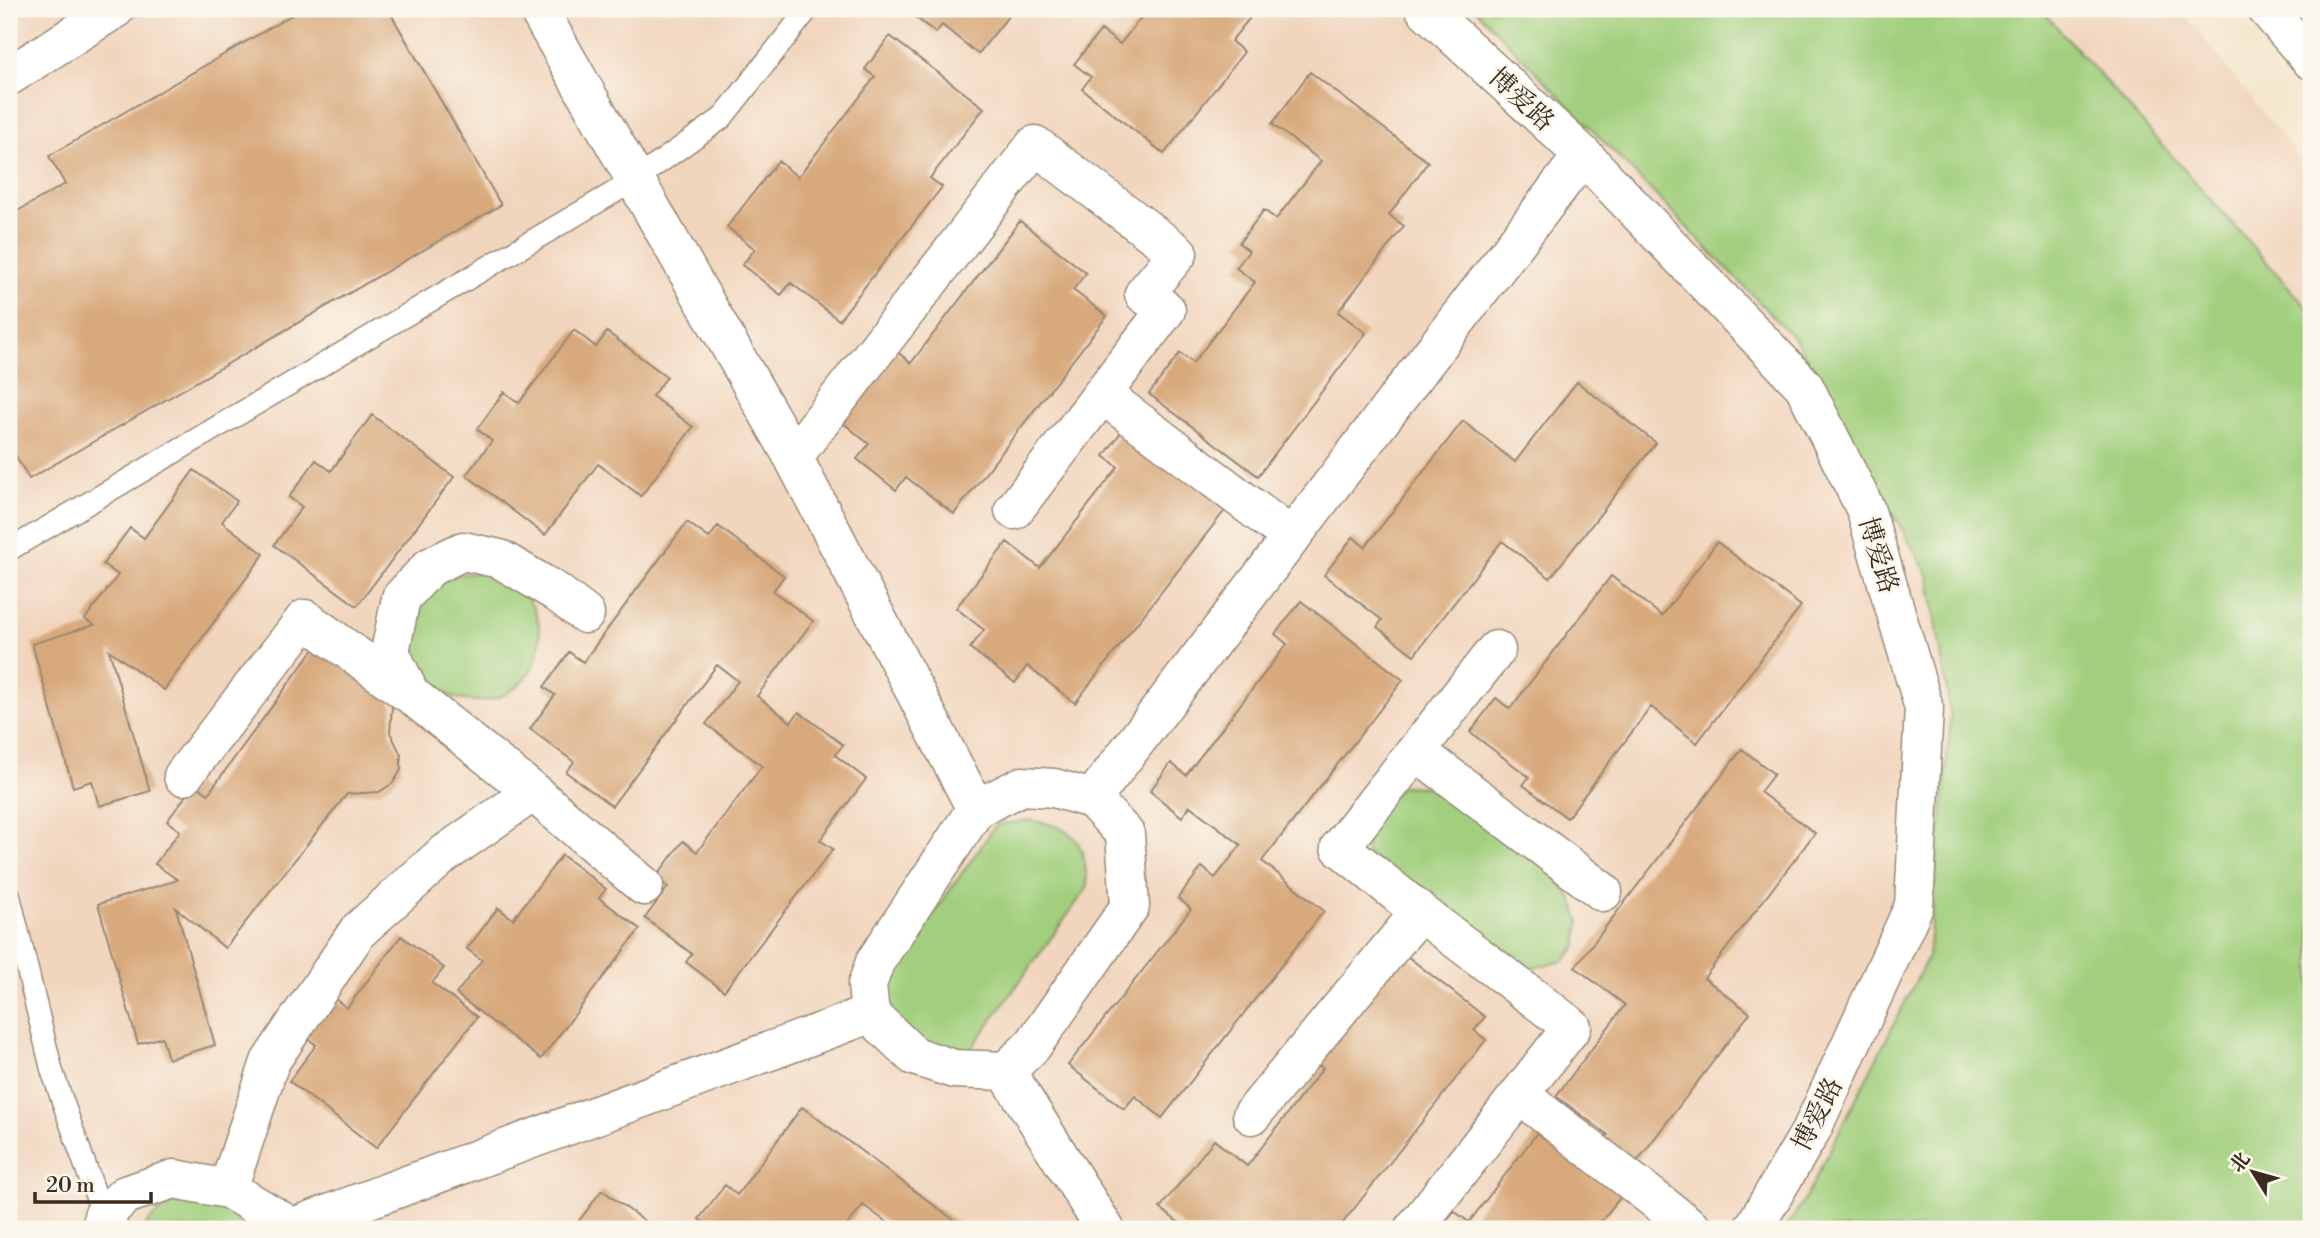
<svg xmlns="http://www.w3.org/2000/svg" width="2320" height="1238" font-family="'Libre Bodoni','Noto Serif SC',serif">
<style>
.built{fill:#f1d5bd}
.green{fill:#a1cf7d;stroke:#6e7c4e;stroke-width:2}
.building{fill:#d8a97c}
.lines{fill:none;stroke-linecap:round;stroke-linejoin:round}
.lane-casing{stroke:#988976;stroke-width:24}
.street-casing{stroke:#988976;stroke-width:41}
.secondary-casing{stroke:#988976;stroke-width:41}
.lane{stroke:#fff;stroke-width:21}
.street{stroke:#fff;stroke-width:38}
.secondary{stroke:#fff;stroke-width:38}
.labels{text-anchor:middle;stroke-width:6;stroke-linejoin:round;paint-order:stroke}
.street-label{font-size:26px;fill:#3b2a1e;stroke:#fbf7ec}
</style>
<rect width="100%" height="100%" fill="#fbf7ec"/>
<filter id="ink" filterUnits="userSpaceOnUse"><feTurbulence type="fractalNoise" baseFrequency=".0143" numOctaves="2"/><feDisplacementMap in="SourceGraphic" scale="14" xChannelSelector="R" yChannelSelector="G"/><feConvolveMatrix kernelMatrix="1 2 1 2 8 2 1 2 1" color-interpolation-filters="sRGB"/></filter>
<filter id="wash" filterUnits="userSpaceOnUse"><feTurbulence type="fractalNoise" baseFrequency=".00686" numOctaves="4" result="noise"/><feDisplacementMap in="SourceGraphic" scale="28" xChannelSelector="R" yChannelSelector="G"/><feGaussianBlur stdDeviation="1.57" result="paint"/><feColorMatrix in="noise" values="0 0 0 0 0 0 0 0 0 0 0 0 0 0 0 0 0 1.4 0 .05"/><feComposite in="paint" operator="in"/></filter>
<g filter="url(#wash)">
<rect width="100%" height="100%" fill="#f4e8cf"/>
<!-- built -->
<path class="built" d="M 9,9 L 2180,9 L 2311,173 L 2311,1229 L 9,1229 Z"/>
<!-- green -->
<path class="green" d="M 1475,9 L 2041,9 L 2311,312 L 2311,1229 L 1785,1229 L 1804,1201 L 1928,957 L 1951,717 L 1929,577 L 1796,340 Z
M412 637a64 64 0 1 1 128 0a64 64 0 1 1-128 0Z
M 1401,786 L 1426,787 L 1448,800 L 1552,871 L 1572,899 L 1580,922 L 1577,946 L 1564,961 L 1529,968 L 1492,951 L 1366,852 L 1369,826 Z
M 1029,820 C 1077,828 1085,841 1087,888 L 969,1052 L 912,1047 L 879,991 L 996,825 Z
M 190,1198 L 229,1207 L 248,1229 L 143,1229 C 156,1211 169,1204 190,1198 Z"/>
<g id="blocks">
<!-- building -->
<path class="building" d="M 302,9 L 388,9 L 501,205 L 29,479 L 9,444 L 9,216 L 65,184 L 49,156 Z
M 905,9 L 1014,9 L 978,54 L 942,25 L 936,33 Z
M 1148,9 L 1257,9 L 1231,41 L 1244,52 L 1164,154 L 1082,89 L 1091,77 L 1074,64 L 1101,30 L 1120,44 Z
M 890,36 L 984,108 L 930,178 L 942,187 L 839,320 L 791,283 L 781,295 L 742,265 L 755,249 L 727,227 L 778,161 L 798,177 L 875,77 L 865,69 Z
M 1310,72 L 1428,162 L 1389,215 L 1404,226 L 1338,312 L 1366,333 L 1258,476 L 1149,394 L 1180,353 L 1193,363 L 1255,282 L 1236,268 L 1249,251 L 1239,243 L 1264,210 L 1276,219 L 1321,161 L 1272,124 Z
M 1020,221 L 1086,273 L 1073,290 L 1107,316 L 954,514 L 906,477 L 896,490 L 857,459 L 869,444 L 841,421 L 895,350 L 911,363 Z
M 574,330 L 596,347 L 607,332 L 667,377 L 652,396 L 693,427 L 641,496 L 598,464 L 545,535 L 466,475 L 492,441 L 477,429 L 504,392 L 519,403 Z
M 1577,382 L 1656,443 L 1550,578 L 1502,541 L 1414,655 L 1377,627 L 1382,620 L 1324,575 L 1353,537 L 1365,547 L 1463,421 L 1515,462 Z
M 372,415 L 454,477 L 357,606 L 274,545 L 302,507 L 289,497 L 316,460 L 331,471 Z
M 1126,425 L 1229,505 L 1075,703 L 1027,666 L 1015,683 L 970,648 L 984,630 L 956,608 L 1007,542 L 1040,568 L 1118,467 L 1104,456 Z
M 194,470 L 237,501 L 222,522 L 264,554 L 164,690 L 109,650 L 150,791 L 99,806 L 92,781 L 73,787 L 32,644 L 94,625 L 85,619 L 118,575 L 103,564 L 130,528 L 144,538 Z
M 687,522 L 709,538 L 718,526 L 784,576 L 773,591 L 813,621 L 757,696 L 791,722 L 799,712 L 843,745 L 835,755 L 866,779 L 820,840 L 833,849 L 724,991 L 686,962 L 692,954 L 645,918 L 668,887 L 656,877 L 683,841 L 697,852 L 762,766 L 706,724 L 738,681 L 717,665 L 612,806 L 566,772 L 574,762 L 530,729 L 555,695 L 544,687 L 569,652 L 583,662 Z
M 1717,542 L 1801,606 L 1697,743 L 1651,707 L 1567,818 L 1523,785 L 1529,777 L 1470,732 L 1496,698 L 1510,709 L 1611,576 L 1662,616 Z
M 1301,601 L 1403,680 L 1262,861 L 1324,911 L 1162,1118 L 1135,1096 L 1124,1109 L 1068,1065 L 1191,909 L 1178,898 L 1202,867 L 1215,878 L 1241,845 L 1190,806 L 1182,817 L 1150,791 L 1171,763 L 1186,775 L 1287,644 L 1275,634 Z
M 319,642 L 388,694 L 392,707 L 390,732 L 401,755 L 401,770 L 393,783 L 379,792 L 347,794 L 225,948 L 176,908 L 215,1045 L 168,1059 L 162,1037 L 138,1044 L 98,904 L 178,880 L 155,864 L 180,831 L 167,821 L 195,784 L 208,794 Z
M 1742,749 L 1774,774 L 1760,792 L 1815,833 L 1704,978 L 1750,1013 L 1635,1164 L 1603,1141 L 1608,1135 L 1556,1096 L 1625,1005 L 1575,967 Z
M 562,855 L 606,889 L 599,898 L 640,929 L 541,1059 L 456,994 L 482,960 L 467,949 L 498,908 L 513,919 Z
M 401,936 L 444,968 L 432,983 L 477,1017 L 376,1148 L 289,1081 L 316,1045 L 305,1036 L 334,998 L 347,1008 Z
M 1398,949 L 1485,1017 L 1474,1030 L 1486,1040 L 1338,1229 L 1187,1229 L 1160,1208 L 1214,1140 L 1247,1166 L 1323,1068 L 1311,1059 Z
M 802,1107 L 966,1229 L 883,1229 L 888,1223 L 863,1205 L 844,1229 L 712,1229 L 699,1219 L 725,1185 L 737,1195 Z
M 1541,1128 L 1624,1193 L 1595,1229 L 1440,1229 L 1454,1211 L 1469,1222 Z
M 602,1190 L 644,1221 L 638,1229 L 573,1229 Z"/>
</g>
</g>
<g filter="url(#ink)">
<use href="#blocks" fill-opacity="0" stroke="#988976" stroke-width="2"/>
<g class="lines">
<defs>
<path id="lane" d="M 9,550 L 635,180 L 722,118 L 808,9
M 9,894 L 52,1071 L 103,1216"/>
<path id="street" d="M 538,9 L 793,457 L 976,809
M 1425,9 L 1583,155 L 1804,386 L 1865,508 L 1924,708 L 1914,906 L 1812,1129 L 1753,1229
M 9,76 L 115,9
M 1102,394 L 1290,536
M 793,457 L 1035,145 L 1178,253 L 1144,294 L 1166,310 L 1014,510
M 1417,752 L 1603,892
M 183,776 L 305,619 L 408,693
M 1022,786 L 1054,788 L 1092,799 L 1125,834 L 1130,906 L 1033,1045 L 1006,1071 L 954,1069 L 914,1056 L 870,1014 L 867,985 L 875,962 L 976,809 Z
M 533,792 L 410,694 L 390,652 L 401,598 L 430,567 L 463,551 L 500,559 L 556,592 L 585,614
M 1092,799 L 1583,155
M 1006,1071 L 1105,1229
M 1520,1095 L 1693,1229
M 1252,1115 L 1420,912
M 228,1189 L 270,1062 L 358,931 L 443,855 L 533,792 L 644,886
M 109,1229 L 103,1216 L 125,1195 L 174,1179 L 228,1189 L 290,1226
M 288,1229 L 870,1014
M 1414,1229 L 1572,1027 L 1420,912 L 1340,847 L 1496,650"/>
<path id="secondary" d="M 2267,9 L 2311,60"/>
</defs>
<!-- lane casing -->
<use href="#lane" class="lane-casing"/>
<!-- street casing -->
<use href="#street" class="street-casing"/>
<!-- secondary casing -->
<use href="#secondary" class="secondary-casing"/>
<!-- lane -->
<use href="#lane" class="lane"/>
<!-- street -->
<use href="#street" class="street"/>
<!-- secondary -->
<use href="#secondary" class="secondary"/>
</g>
</g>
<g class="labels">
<!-- street labels -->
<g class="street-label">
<text transform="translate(1522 99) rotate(43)" y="9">博爱路</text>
<text transform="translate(1879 555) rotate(73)" y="9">博爱路</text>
<text transform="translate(1817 1114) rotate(-63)" y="9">博爱路</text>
</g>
</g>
<!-- margin -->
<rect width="2320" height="1238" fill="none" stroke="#fbf7ec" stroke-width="35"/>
<!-- north arrow -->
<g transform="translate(2253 1172) rotate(307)" stroke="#fbf7ec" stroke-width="5" paint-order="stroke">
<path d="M0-5L12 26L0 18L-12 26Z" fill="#3b2a1e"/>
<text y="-10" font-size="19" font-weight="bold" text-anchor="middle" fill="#3b2a1e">北</text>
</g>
<!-- scale -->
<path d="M35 1192v10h116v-10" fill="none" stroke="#3b2a1e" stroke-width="3.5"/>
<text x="46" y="1192" font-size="21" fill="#3b2a1e" stroke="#fbf7ec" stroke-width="5" paint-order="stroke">20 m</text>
</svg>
